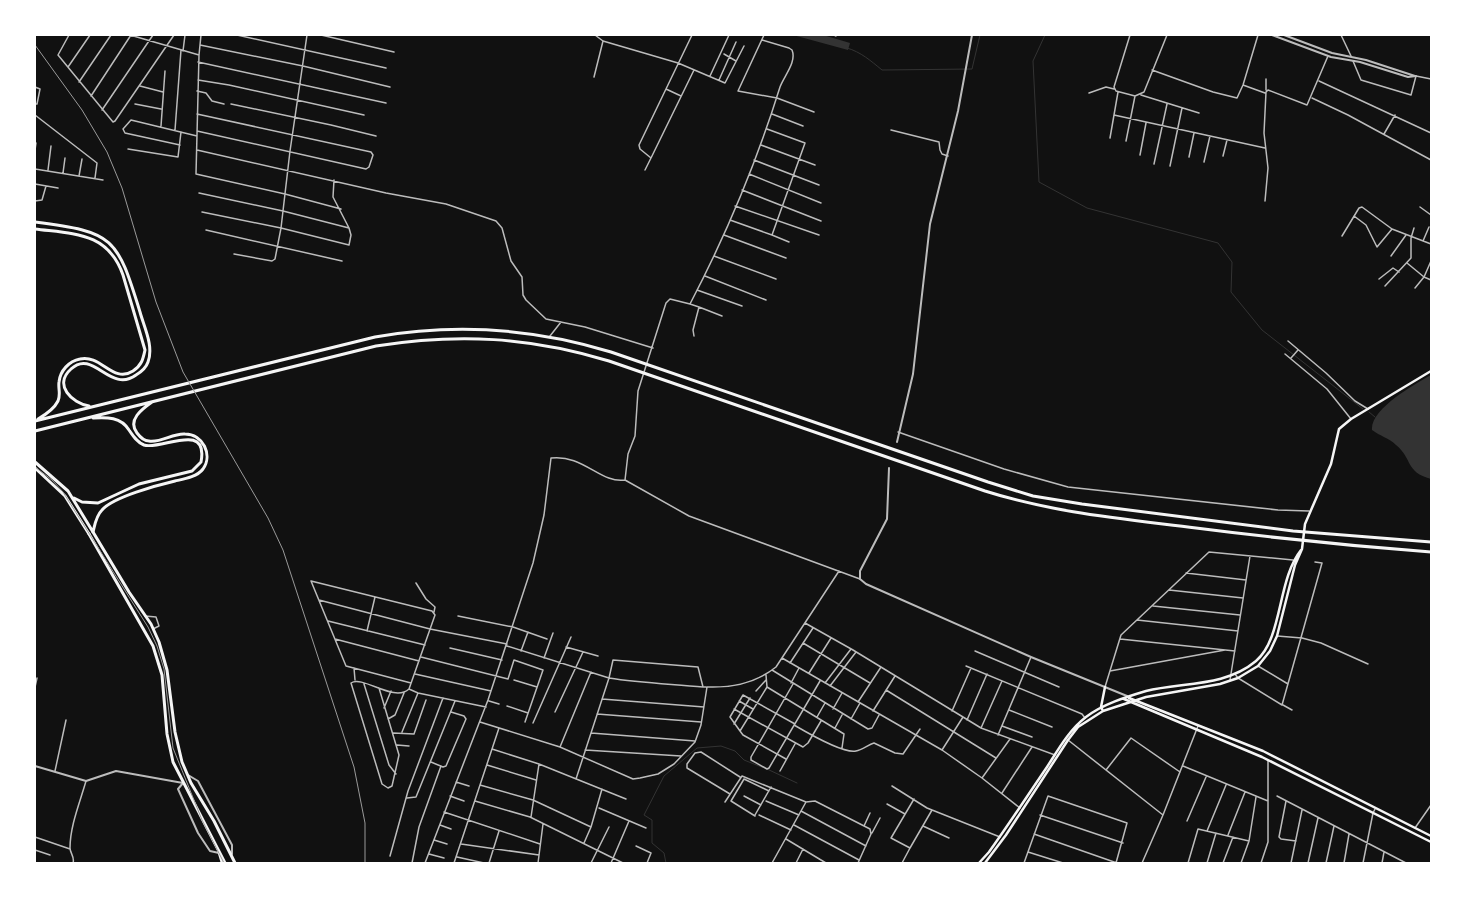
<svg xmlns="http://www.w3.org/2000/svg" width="1466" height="898" font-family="Karla,sans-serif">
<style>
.water{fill:#333}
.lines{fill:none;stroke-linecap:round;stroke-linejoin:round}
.stream{stroke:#333;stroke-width:1}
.minor{stroke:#bcbcbc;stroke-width:1.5}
.tertiary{stroke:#bcbcbc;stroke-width:2}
.secondary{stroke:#f5f5f5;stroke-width:2.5}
.primary{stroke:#f5f5f5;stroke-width:2.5}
.trunk{stroke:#f5f5f5;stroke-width:3}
.motorway{stroke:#f5f5f5;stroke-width:3}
.rail{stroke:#9a9a9a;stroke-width:1}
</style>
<rect width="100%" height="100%" fill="#111"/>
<!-- water -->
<path class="water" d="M 793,35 L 823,35 L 850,43 L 848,50 Z
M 1431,375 L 1431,479 C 1405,472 1413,459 1396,445 C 1389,438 1380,436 1372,430 C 1370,409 1415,384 1431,375 Z"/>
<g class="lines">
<!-- stream -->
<path class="stream" d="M 1045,35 L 1033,61 L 1039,182 L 1087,208 L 1218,243 L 1232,262 L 1231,292 L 1262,330 L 1363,409
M 847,48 C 861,52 871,61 882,70 L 972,69 L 980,35
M 1369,412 L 1375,417
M 767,769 L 797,783
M 666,863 L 664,853 L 652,843 L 652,820 L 644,815 L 664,776 L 697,748 L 721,746 L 735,751 L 744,760 L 764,768"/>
<!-- minor -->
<path class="minor" d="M 69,35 L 58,55 L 113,122 L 115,121 L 174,35
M 130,35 L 199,55 L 201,35
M 237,35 L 386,68
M 321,35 L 394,52
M 595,35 L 603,41 L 678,63 L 725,83 L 744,46
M 764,35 L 738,91 L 777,98 L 814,112
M 834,35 L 836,36
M 1130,35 L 1114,87 L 1116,91 L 1135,96 L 1144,92 L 1167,35
M 1341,35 L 1351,56
M 200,45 L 303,66 L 390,87
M 183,51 L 185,35
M 724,54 L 736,61
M 199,55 L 196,174 L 285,194 L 341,209
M 1353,61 L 1361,80 L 1411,95 L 1416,76 L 1431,79
M 198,62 L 386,103
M 68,67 L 90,35
M 1152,70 L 1213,92 L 1237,98 L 1243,85 L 1258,35
M 710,76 L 729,35
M 594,77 L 603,41
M 198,80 L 229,85 L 364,115
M 719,80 L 736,42
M 1319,81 L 1431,133
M 79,82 L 111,35
M 1243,85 L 1265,93
M 140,86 L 163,92
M 35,87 L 40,89 L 37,104 L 35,104
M 666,89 L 681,96
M 1266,90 L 1266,79
M 197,91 L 206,93 L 212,101 L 224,104
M 1089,93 L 1106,87 L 1114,89
M 1141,95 L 1199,113
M 91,96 L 131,35
M 1312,98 L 1348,115 L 1431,160
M 135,104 L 161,109
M 231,104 L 331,125 L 376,136
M 102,110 L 153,35
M 197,114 L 371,152 L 373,155 L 369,167 L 366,169 L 197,131
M 772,114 L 803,126
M 35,115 L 97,163 L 95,178
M 1114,115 L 1265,148
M 161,126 L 165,71
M 175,130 L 181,50
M 891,130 L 939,142 L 940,150 L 942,154 L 948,156
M 1384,134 L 1395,115
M 1110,138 L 1118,92
M 1126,141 L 1135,96
M 180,145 L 125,133 L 123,129 L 131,120 L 197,136
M 761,145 L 815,165
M 128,149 L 178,157 L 181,132
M 35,150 L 36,143
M 197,150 L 386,193 L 446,204 L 496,221 L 502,228 L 511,261 L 522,277 L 523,295 L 526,300 L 546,319 L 585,327 L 653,348
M 1140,155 L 1146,123
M 1223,156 L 1227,140
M 1189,157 L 1194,133
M 651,158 L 694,70
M 754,160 L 819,185
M 1204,162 L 1210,136
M 1154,164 L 1167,104
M 1170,166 L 1182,108
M 35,169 L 103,180
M 48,170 L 51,146
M 645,170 L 651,158 L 640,149 L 639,145 L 692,35
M 63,173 L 65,158
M 749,174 L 821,203
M 79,176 L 82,159
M 334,180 L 333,197 L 349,228
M 35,184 L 58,188
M 742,190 L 821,221
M 199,193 L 283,211 L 349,228 L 351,235 L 349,245 L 281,228 L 202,212
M 35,201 L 42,200 L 46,186
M 1265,201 L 1268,168 L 1264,133 L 1266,92 L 1268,90 L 1307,105 L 1328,56
M 735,206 L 819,235
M 1420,207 L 1431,215
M 1354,216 L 1366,225 L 1377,247 L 1392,229
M 730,220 L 772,235 L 805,143 L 767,129
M 206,230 L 342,261
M 724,235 L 786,258
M 772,235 L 789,242
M 1342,236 L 1359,208 L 1362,207 L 1392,229 L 1431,244
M 1423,241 L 1429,227
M 234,254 L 272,261 L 275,259 L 281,228 L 290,151 L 307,35
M 714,256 L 776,279
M 1391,256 L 1406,235
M 1407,263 L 1424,277 L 1431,280
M 705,276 L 766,300
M 1379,279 L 1393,268 L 1399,272
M 1385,286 L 1411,258 L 1411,238 L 1414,228
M 1415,288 L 1424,277 L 1431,261
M 697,290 L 742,306
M 690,304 L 670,299 L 666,303 L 638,391 L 635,436 L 628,454 L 625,480 L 689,516 L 860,579
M 699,307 L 722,316
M 550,336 L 561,322
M 694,336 L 693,330 L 699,307 L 690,304 C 726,235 757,161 780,87 C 784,76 797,62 792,50 L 789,48 L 762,40
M 1288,341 L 1326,373 L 1355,401 L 1368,409
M 1285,354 L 1327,389 L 1351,419
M 1291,358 L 1298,350
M 898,432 L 1004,469 L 1068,487 L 1278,510 L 1309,511
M 1186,573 L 1246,580
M 311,581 L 432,611 L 435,615 L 409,689 L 418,693 L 486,707
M 311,581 L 346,666 L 411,683
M 416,583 L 426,599 L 435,607 L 434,612
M 1169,590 L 1243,598
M 319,600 L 430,629 L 507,644
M 1153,606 L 1240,615
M 145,616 L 156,617 L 159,626 L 153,629
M 458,616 L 513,627 L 547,639
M 1137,620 L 1238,631
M 328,621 L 425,645
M 805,623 L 853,650 L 963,717 L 942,750
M 367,631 L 375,597
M 1277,636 L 1302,638 L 1321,643 L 1368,664
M 335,639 L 419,661
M 1120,639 L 1235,651
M 803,643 L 870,683
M 507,646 L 609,678 L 576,779
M 566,647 L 598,656
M 450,648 L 502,660
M 521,651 L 528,632
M 975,651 L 1059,687
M 421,657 L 508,679 L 514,660 L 543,670 L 525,722
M 544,658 L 553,633
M 782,658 L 942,750 L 982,778 L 1020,808
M 790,663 L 813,628
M 966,666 L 1082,714 L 1085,718
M 1258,666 L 1288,684
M 354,668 L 355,680
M 772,670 L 868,729 L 872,728 L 879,715
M 1110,671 L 1225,650
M 809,673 L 831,638
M 415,674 L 491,691
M 1235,674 L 1238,678 L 1282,705 L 1322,563 L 1315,562
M 766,675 L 767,687 L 740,731 L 743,735 L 786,759
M 514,680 L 537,687
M 1230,680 L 1250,556
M 791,683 L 799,668
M 825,683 L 851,649
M 364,684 L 389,765 L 396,774
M 793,684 L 751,757 L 751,760 L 767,769 L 769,768 L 820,681
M 830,686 L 856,652
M 35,687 L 37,678
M 703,687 L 698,667 L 613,660 L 609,678 C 640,683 672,684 703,687 L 706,687
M 767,687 L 844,734 L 842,748
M 1105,687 L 1121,635 L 1209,552 L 1293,560
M 379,688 L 399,755 L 392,786 L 388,788 L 382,784 L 351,683 C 363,675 394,703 409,689
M 886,690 L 996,758
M 756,691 L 766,680
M 602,699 L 704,707
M 489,701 L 499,704
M 739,701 L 753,709
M 858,702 L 881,667
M 1283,705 L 1292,710
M 507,706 L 528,713
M 384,708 L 391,691
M 734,709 L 803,747 L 808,743 L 821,721
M 833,709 L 842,693
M 1009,710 L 1052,727
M 873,711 L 895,676
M 952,711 L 971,668
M 555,712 L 583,652
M 597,714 L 701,722
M 817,717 L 825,703
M 963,717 L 981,728 L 1055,755
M 388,719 L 395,715 L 404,693
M 851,719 L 860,703
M 967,720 L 987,674
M 480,722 L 560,747 L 633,779 L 640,778 L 658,774 L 674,764 L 695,742 L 701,725 L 707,687 C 732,688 756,683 776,667 L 839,571
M 533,723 L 571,637
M 734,724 L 750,698
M 794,725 C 806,732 843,754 856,751 C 862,750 868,745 874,743 L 895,753 L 903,754 L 920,729
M 1002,726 L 1032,737
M 835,728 L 842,715
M 981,728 L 1002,681
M 740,731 L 730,717 L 743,695 L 795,724
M 402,732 L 418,693
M 393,733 L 414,734 L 426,700
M 591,733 L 695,741
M 998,735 L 1031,657
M 1068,740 L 1163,815
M 397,745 L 409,746
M 560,747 L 591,672
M 492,749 L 539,764 L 626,799
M 585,750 L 681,756
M 431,762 L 443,767 L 446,766 L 466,719 L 464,716 L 451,712
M 487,765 L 536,780
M 1183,766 L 1268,801
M 1106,770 L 1131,738 L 1180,772
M 55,771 L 66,720
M 780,771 L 795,744
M 982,778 L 1010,739
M 456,782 L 469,786
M 480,785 L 533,800 L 591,827
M 892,786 L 927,808 L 1000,837
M 769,791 L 744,779 L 731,801 L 755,816 L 755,815 L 771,787
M 1002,793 L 1032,747
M 730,794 L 687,768 L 687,764 L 695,753 L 701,752 L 740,777
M 450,796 L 464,801
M 744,796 L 761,805
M 1277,796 L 1406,863
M 407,798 L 416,797 L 455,701
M 475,801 L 530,817 L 623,863
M 766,801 L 799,815
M 1286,801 L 1279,837 L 1281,839 L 1296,841
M 725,802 L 742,776 L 806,802 L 772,863
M 806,802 L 815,801 L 870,829 L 871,834 L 858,863
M 887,804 L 905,814
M 599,808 L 646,828
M 801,811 L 866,846
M 444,812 L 540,844
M 759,815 L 791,830
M 1040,815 L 1123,843
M 531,817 L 539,764
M 1187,821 L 1206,777
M 440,825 L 451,829
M 794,825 L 859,860
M 864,826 L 870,813
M 923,826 L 949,838
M 1415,828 L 1431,805
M 1207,831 L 1226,785
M 872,833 L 880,818
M 1034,834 L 1117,863
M 1228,835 L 1245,792
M 35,837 L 70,849
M 786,839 L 826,863
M 434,840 L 447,844
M 584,843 L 591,827 L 602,789
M 461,844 L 539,855
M 636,846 L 651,853 L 647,863
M 910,848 L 932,810
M 35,850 L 50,855
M 1028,852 L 1063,863
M 429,854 L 444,858
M 390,856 L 408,791 L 443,698
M 457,857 L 484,863
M 73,863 C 75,857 70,853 70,848 C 70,826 80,802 86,781
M 412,863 L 419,827 L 441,766
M 425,863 L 488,700 L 533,563 L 544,515 L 551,458 C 583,454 601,484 625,480
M 454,863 L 499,728
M 489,863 L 499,831
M 538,863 L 543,824
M 591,863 L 609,827
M 611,863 L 629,821
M 796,863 L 803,849
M 902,863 L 910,848 L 891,838 L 914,799
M 1024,863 L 1048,796 L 1127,823 L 1116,863
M 1142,863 L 1163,815 L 1198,726
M 1188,863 L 1198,829 L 1249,841
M 1207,863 L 1216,833
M 1223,863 L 1233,837
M 1241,863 L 1249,841 L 1256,797
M 1261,863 L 1268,842 L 1268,760
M 1291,863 L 1302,810
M 1308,863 L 1318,818
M 1326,863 L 1334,826
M 1344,863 L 1349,834
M 1363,863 L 1373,813 L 1375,809
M 1382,863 L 1384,852"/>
<!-- tertiary -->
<path class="tertiary" d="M 1272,35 L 1331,57 L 1360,62 L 1408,77 L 1416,76
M 1284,35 L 1332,53 L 1366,60 L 1415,76
M 897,442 L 913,374 L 930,224 L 958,111 L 972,35
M 889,468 L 887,519 L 860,571 L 860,579 L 866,584 L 1031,657 L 1127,696
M 35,766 L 86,781 L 116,771 L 183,783 L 178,789 L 198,833 L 210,851 L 219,853
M 188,775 L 198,781 L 232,845 L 232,854"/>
<!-- secondary -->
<path class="secondary" d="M 1129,698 L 1263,751 L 1431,836
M 1124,699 L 1262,757 L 1431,842
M 1103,711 L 1101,707 L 1105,687
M 979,863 L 989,852 C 1009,824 1028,795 1047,767 C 1058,750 1069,730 1086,717 C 1103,704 1126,697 1146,691 C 1183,682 1225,687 1256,661 C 1283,638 1277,580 1301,550
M 985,863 L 1006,835 L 1068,740 L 1078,727 L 1103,711 L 1146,697 L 1220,684 L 1238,678 L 1258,666 L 1270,651 L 1277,636 L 1295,565 L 1302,549 L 1305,524 L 1331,464 L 1339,429 L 1351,419 L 1431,371"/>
<!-- primary -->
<path class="primary" d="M 219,853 L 222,863"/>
<!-- trunk -->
<path class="trunk" d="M 93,532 L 129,592 L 151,624 L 159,642 L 167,670 L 175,732 L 182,762 L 191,783 L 214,821 L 235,863
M 89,534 L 153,646 L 162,675 L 167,734 L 173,762 L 225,863"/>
<!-- motorway -->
<path class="motorway" d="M 35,222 C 114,232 117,237 140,312 C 144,327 154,346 148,362 C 146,368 141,372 136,375 C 110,394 93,348 71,369 C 53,385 72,403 89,406
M 35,229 C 74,234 108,232 123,275 L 145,350 C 143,359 142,365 133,371 C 113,384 101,354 80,359 C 69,361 60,371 59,382 C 58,389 61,394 58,401 C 54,409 45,415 38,419
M 35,421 L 375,337 C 455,323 533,328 611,352 L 988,482 L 1033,496 L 1082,504 L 1293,531 L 1431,542
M 35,431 L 376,346 C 458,333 530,337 609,361 L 985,491 C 1054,513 1125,519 1196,528 C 1274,538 1352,546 1431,552
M 35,462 L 68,491 L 93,532
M 35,468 L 65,496 L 89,534
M 74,498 L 82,502 L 98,503 L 139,484 L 192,471 L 201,462 C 209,420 160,451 144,445 C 137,442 133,436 129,430 C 121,417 107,417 93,418
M 93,532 C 95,524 96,516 102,510 C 113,497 158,485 175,481 C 184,479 197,477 203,469 C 213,455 203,434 185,434 C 173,433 161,443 149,441 C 144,441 140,437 137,433 C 127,420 142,409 152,402"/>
<!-- rail -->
<path class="rail" d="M 35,45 L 82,110 L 107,152 L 122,188 L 156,302 L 183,372 L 268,518 L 283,550 L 354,767 L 365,823 L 365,863
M 35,467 L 52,480 L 63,492 L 148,627 L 157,646 L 164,669 L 173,748 L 202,820 L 224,863"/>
</g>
<!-- border -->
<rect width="1466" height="898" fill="none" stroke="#ffffff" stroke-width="72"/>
</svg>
